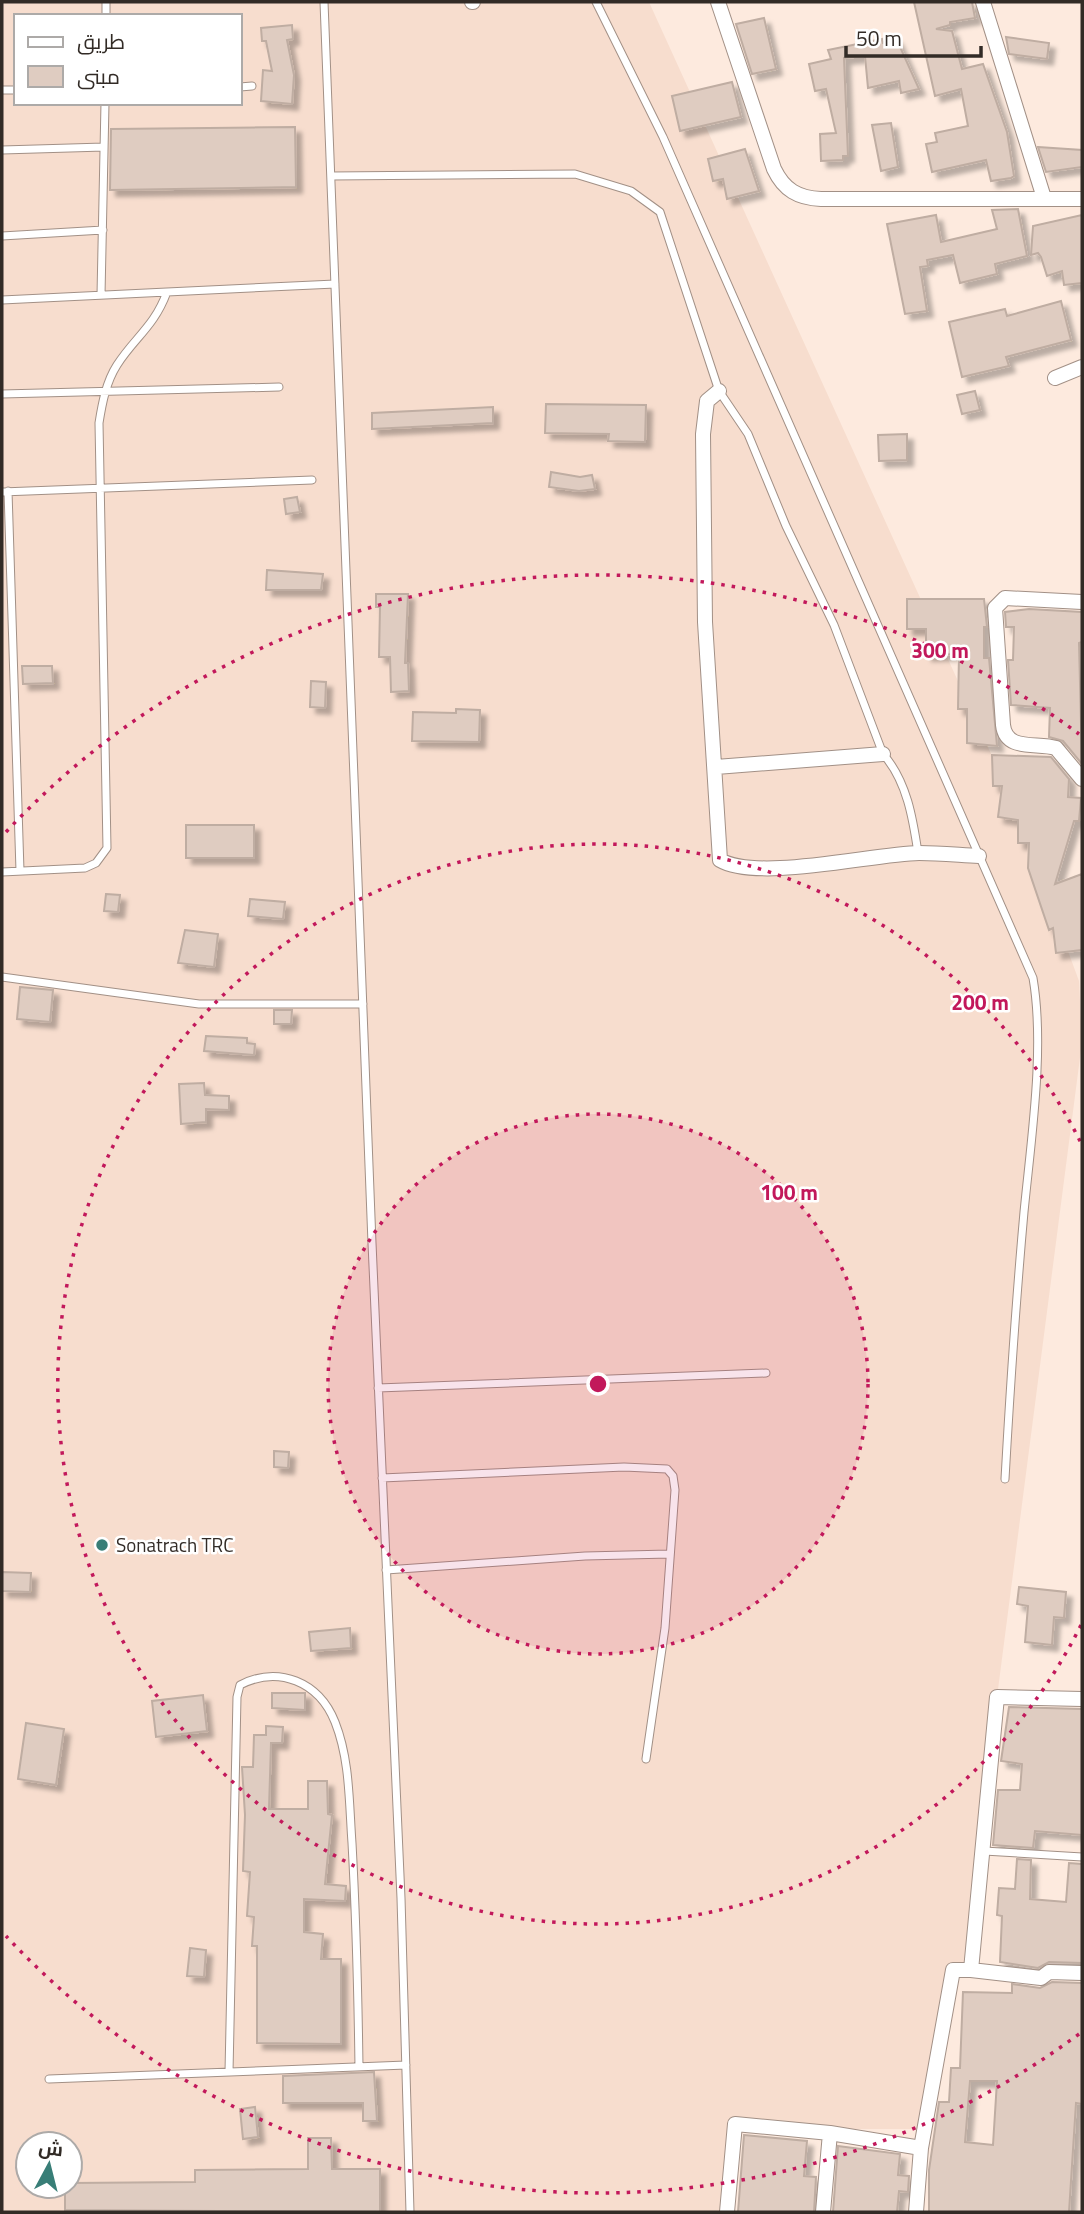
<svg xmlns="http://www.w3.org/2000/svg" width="1084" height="2214" font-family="'Titillium Web',Cairo,sans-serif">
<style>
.built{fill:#f7ddce;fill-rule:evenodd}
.building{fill:#dfccc1;stroke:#bfada2;stroke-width:2;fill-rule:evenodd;filter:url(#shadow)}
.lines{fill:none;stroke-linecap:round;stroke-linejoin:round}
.lane-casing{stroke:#a29086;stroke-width:9}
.street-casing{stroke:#a29086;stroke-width:16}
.lane{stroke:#fff;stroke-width:7}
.street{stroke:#fff;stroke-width:14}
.ring{fill:none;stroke:#c2185b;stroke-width:3.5;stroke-dasharray:3.5 7}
.poi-dot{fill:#387e77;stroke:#fff;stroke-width:2.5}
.labels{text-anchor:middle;stroke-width:5;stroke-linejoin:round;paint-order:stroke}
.poi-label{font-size:19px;fill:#322b26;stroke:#fff;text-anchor:start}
.centre{fill:#c2185b;stroke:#fff;stroke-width:3.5}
.ring-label{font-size:21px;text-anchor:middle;font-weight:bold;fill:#c2185b;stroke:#fff;stroke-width:5;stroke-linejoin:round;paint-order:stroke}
</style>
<defs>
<filter id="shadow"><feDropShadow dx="6" dy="6" stdDeviation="2" flood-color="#0004"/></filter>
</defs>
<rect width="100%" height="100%" fill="#fdeade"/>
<!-- built -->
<path class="built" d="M 2,2 L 649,2 L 1013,802 L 1079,981 L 1082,1042 L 997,1697 L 971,1970 L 954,1970 L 925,2129 L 831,2129 L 731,2118 L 724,2212 L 2,2212 ZM 16,16 L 240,16 L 240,103 L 16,103 ZM 28,2144 L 70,2144 L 70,2186 L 28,2186 Z"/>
<!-- building -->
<path class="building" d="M 914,2 L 972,2 L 975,18 L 950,22 L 950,25 L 936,29 L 952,31 L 962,69 L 983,64 L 1007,132 L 1014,176 L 1011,178 L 991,181 L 986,160 L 932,172 L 926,144 L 937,142 L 935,133 L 968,126 L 961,89 L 935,96 Z
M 764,18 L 776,69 L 752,74 L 736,24 Z
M 292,25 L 293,39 L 287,40 L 294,75 L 292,104 L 261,101 L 263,70 L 272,71 L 266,41 L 262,41 L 261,28 Z
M 1006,37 L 1049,43 L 1047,59 L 1009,54 Z
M 896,38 L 919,89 L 901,93 L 899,81 L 868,88 L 865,56 L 844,58 L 848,156 L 843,156 L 843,160 L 821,161 L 820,134 L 836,133 L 826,89 L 815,91 L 809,64 L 831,59 L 828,50 L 882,39 L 883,43 Z
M 732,82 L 741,117 L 680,131 L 672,96 Z
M 891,123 L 898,167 L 881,171 L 872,125 Z
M 295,127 L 296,187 L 110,190 L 111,129 Z
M 1038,147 L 1082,150 L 1082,167 L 1046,172 Z
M 745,149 L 759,191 L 727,199 L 723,179 L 713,181 L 708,159 Z
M 1018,209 L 1027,256 L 995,264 L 997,274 L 960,283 L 953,255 L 927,260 L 928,266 L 920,267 L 927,311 L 905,314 L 887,224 L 936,215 L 941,242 L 997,229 L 992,210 Z
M 1082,215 L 1082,283 L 1064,285 L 1062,271 L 1047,276 L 1041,257 L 1038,253 L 1031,255 L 1033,226 Z
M 1061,301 L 1071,340 L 1006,357 L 1009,366 L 962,377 L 949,322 L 1005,309 L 1007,316 Z
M 975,391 L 980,410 L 962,414 L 957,395 Z
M 546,404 L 646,405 L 645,442 L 608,441 L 609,434 L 545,433 Z
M 493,407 L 493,423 L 372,429 L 372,413 Z
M 907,434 L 907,460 L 879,461 L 878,435 Z
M 551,472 L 580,477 L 592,475 L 595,489 L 579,491 L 549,487 Z
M 297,497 L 300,512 L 286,514 L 284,499 Z
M 267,570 L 323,574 L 321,590 L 266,590 Z
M 376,594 L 408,594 L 405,663 L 408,663 L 409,691 L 391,692 L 390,657 L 379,657 L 380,607 L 376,607 Z
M 907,599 L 984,599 L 987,627 L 984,627 L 984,658 L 989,658 L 997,746 L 967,743 L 967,709 L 958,709 L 959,654 L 926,655 L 926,629 L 907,629 Z
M 1029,609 L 1082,612 L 1082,642 L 1079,643 L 1082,764 L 1063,741 L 1049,737 L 1050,708 L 1011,705 L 1008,660 L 1013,660 L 1014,627 L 1006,627 L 1005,612 Z
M 22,666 L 52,666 L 53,683 L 23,684 Z
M 311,681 L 326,682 L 325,708 L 310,707 Z
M 456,709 L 480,710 L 479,742 L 412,741 L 413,712 L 456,713 Z
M 992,755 L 1051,757 L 1069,779 L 1068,797 L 1081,798 L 1079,821 L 1074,821 L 1055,884 L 1082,874 L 1082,950 L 1056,953 L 1053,928 L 1049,930 L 1028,868 L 1029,843 L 1018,843 L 1018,820 L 998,817 L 1002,786 L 993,786 Z
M 186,825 L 254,825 L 254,858 L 186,858 Z
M 106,894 L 120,895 L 118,912 L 104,911 Z
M 250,899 L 285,902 L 283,919 L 248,916 Z
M 185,930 L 218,934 L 214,967 L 178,963 Z
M 20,987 L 53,990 L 50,1022 L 17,1019 Z
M 274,1010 L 292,1010 L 291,1024 L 274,1024 Z
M 206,1036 L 247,1038 L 247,1043 L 255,1044 L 254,1055 L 204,1051 Z
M 204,1083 L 205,1095 L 229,1096 L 229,1110 L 206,1109 L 206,1122 L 181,1124 L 179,1084 Z
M 274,1451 L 289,1452 L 288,1468 L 274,1467 Z
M 2,1572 L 31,1573 L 30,1592 L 2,1591 Z
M 1019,1587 L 1066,1592 L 1064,1618 L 1054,1617 L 1052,1645 L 1025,1642 L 1028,1606 L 1017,1604 Z
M 350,1628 L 351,1648 L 311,1651 L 309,1632 Z
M 272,1693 L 305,1693 L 305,1710 L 272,1708 Z
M 203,1695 L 207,1731 L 156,1737 L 152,1701 Z
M 1009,1707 L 1082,1709 L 1082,1835 L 1035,1831 L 1033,1848 L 993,1845 L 998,1790 L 1020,1790 L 1022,1764 L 1001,1761 Z
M 26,1723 L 64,1729 L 56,1785 L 18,1779 Z
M 266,1726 L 283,1727 L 282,1743 L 271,1743 L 269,1809 L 308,1809 L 308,1781 L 327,1781 L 328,1814 L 332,1815 L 325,1884 L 346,1886 L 345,1901 L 304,1899 L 304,1932 L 323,1934 L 321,1959 L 341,1959 L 341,2044 L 257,2043 L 257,1946 L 252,1946 L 254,1917 L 247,1916 L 250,1872 L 243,1871 L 245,1815 L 242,1767 L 253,1767 L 254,1735 L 266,1735 Z
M 1017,1859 L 1031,1860 L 1030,1899 L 1066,1902 L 1069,1863 L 1082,1864 L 1082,1963 L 1049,1962 L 1038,1968 L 1000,1962 L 1002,1916 L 997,1915 L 999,1888 L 1015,1889 Z
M 190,1948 L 206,1950 L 204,1977 L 187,1976 Z
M 1052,1982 L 1082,1983 L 1082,2104 L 1076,2103 L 1069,2212 L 929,2212 L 929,2170 L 939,2102 L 949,2102 L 951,2068 L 960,2068 L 963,1992 L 1012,1993 L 1012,1984 L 1040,1988 ZM 970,2081 L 997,2081 L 993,2145 L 965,2142 Z
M 374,2072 L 377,2121 L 363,2121 L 363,2103 L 283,2103 L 283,2076 Z
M 255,2107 L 258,2137 L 243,2139 L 240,2109 Z
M 744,2135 L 807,2141 L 804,2176 L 816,2177 L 814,2212 L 738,2212 Z
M 308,2138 L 331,2138 L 332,2169 L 380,2169 L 380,2212 L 65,2210 L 65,2186 L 70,2186 L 70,2183 L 195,2182 L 195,2170 L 308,2169 Z
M 838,2146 L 900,2154 L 898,2175 L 909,2176 L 908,2192 L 899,2191 L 897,2212 L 833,2212 Z"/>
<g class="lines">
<defs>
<path id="lane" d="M 324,2 L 372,1243 L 401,1898 L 410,2212
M 596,2 L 663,137 L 1033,978 C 1045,1048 1031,1140 1024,1212 C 1016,1301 1010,1390 1005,1479
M 106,16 L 106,2
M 240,87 L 252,86
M 2,90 L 16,90
M 2,150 L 104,147
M 331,176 L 575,174 L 631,191 L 660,212 L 719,391 L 748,434 L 786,526 L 834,625 L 883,754 C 907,781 913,819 918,853
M 2,236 L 103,230
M 167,292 L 335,284
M 101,295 L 105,103
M 2,300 L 167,292 C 154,327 135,337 117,365 C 106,382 102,404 99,423 L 107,848 L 96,863 L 85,868 L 2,872
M 2,394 L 279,387
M 8,491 L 20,871
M 2,492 L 312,480
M 2,977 L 199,1004 L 363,1004
M 378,1388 L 766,1373
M 382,1478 L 624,1467 L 667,1469 L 673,1476 L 675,1490 L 665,1628 L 646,1759
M 386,1570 L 585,1556 L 669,1554
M 984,1851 L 1082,1857
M 229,2072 L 237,1697 L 240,1685 C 279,1665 319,1682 335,1722 C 350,1760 349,1802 352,1843 C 356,1917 358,1992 359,2067
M 49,2079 L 406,2065"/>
<path id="street" d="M 472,2 L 473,2
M 718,2 L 774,169 C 784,190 798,198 821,199 L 1082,199
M 983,2 L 1044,198
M 1055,378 L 1082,367
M 719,391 L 707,401 L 703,434 L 705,622 L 720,860 C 758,882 872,854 919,853 C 939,853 959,855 979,856
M 1082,602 L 1005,598 L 995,608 L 1003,725 C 1006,752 1037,742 1056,748 L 1082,779
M 716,767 L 883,754
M 971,1970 L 1041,1978 L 1049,1972 L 1082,1973
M 727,2212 L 735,2124 L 830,2133 L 921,2148
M 823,2212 L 830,2133
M 916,2212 L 921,2148 L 953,1970 L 971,1970 L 997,1697 L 1082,1699"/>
</defs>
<!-- lane casing -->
<use href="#lane" class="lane-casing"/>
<!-- street casing -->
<use href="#street" class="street-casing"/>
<!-- lane -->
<use href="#lane" class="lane"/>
<!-- street -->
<use href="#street" class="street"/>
</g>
<!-- distance rings -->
<circle cx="598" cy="1384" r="270" fill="#c2185b" fill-opacity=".12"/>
<g class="ring">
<circle cx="598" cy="1384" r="270"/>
<path d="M1081 1625A540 540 0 1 1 1081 1143"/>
<path d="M1079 2034A809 809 0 0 1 6 1936M6 832A809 809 0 0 1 1079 734"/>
</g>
<!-- markers -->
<circle class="poi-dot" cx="102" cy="1545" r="7"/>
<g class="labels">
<!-- poi labels -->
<g class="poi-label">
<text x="116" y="1552">Sonatrach TRC</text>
</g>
</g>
<circle cx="598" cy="1384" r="10" class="centre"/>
<g class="ring-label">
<text x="940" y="658">300 m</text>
<text x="980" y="1010">200 m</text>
<text x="789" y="1200">100 m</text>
</g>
<!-- border -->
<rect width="1084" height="2214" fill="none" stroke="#322b26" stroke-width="7"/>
<!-- legend -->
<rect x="14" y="14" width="228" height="91" fill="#ffffff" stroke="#adaaa8" stroke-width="2"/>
<rect x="28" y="37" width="35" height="10" fill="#ffffff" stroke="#adaaa8" stroke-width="2"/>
<text x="77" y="49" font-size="21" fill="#322b26">طريق</text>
<rect x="28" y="66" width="35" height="21" fill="#dfccc1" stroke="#adaaa8" stroke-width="2"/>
<text x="77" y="84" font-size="21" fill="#322b26">مبنى</text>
<!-- north arrow -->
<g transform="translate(49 2165) rotate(7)"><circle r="33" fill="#ffffff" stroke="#adaaa8" stroke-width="2"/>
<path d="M0-5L12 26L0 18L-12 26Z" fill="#387e77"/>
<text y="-10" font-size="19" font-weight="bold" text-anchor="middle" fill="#322b26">ش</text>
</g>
<!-- scale -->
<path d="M846 46v10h135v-10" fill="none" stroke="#322b26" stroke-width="3.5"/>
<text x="856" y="46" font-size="21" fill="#322b26" stroke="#ffffff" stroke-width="5" paint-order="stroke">50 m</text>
</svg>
